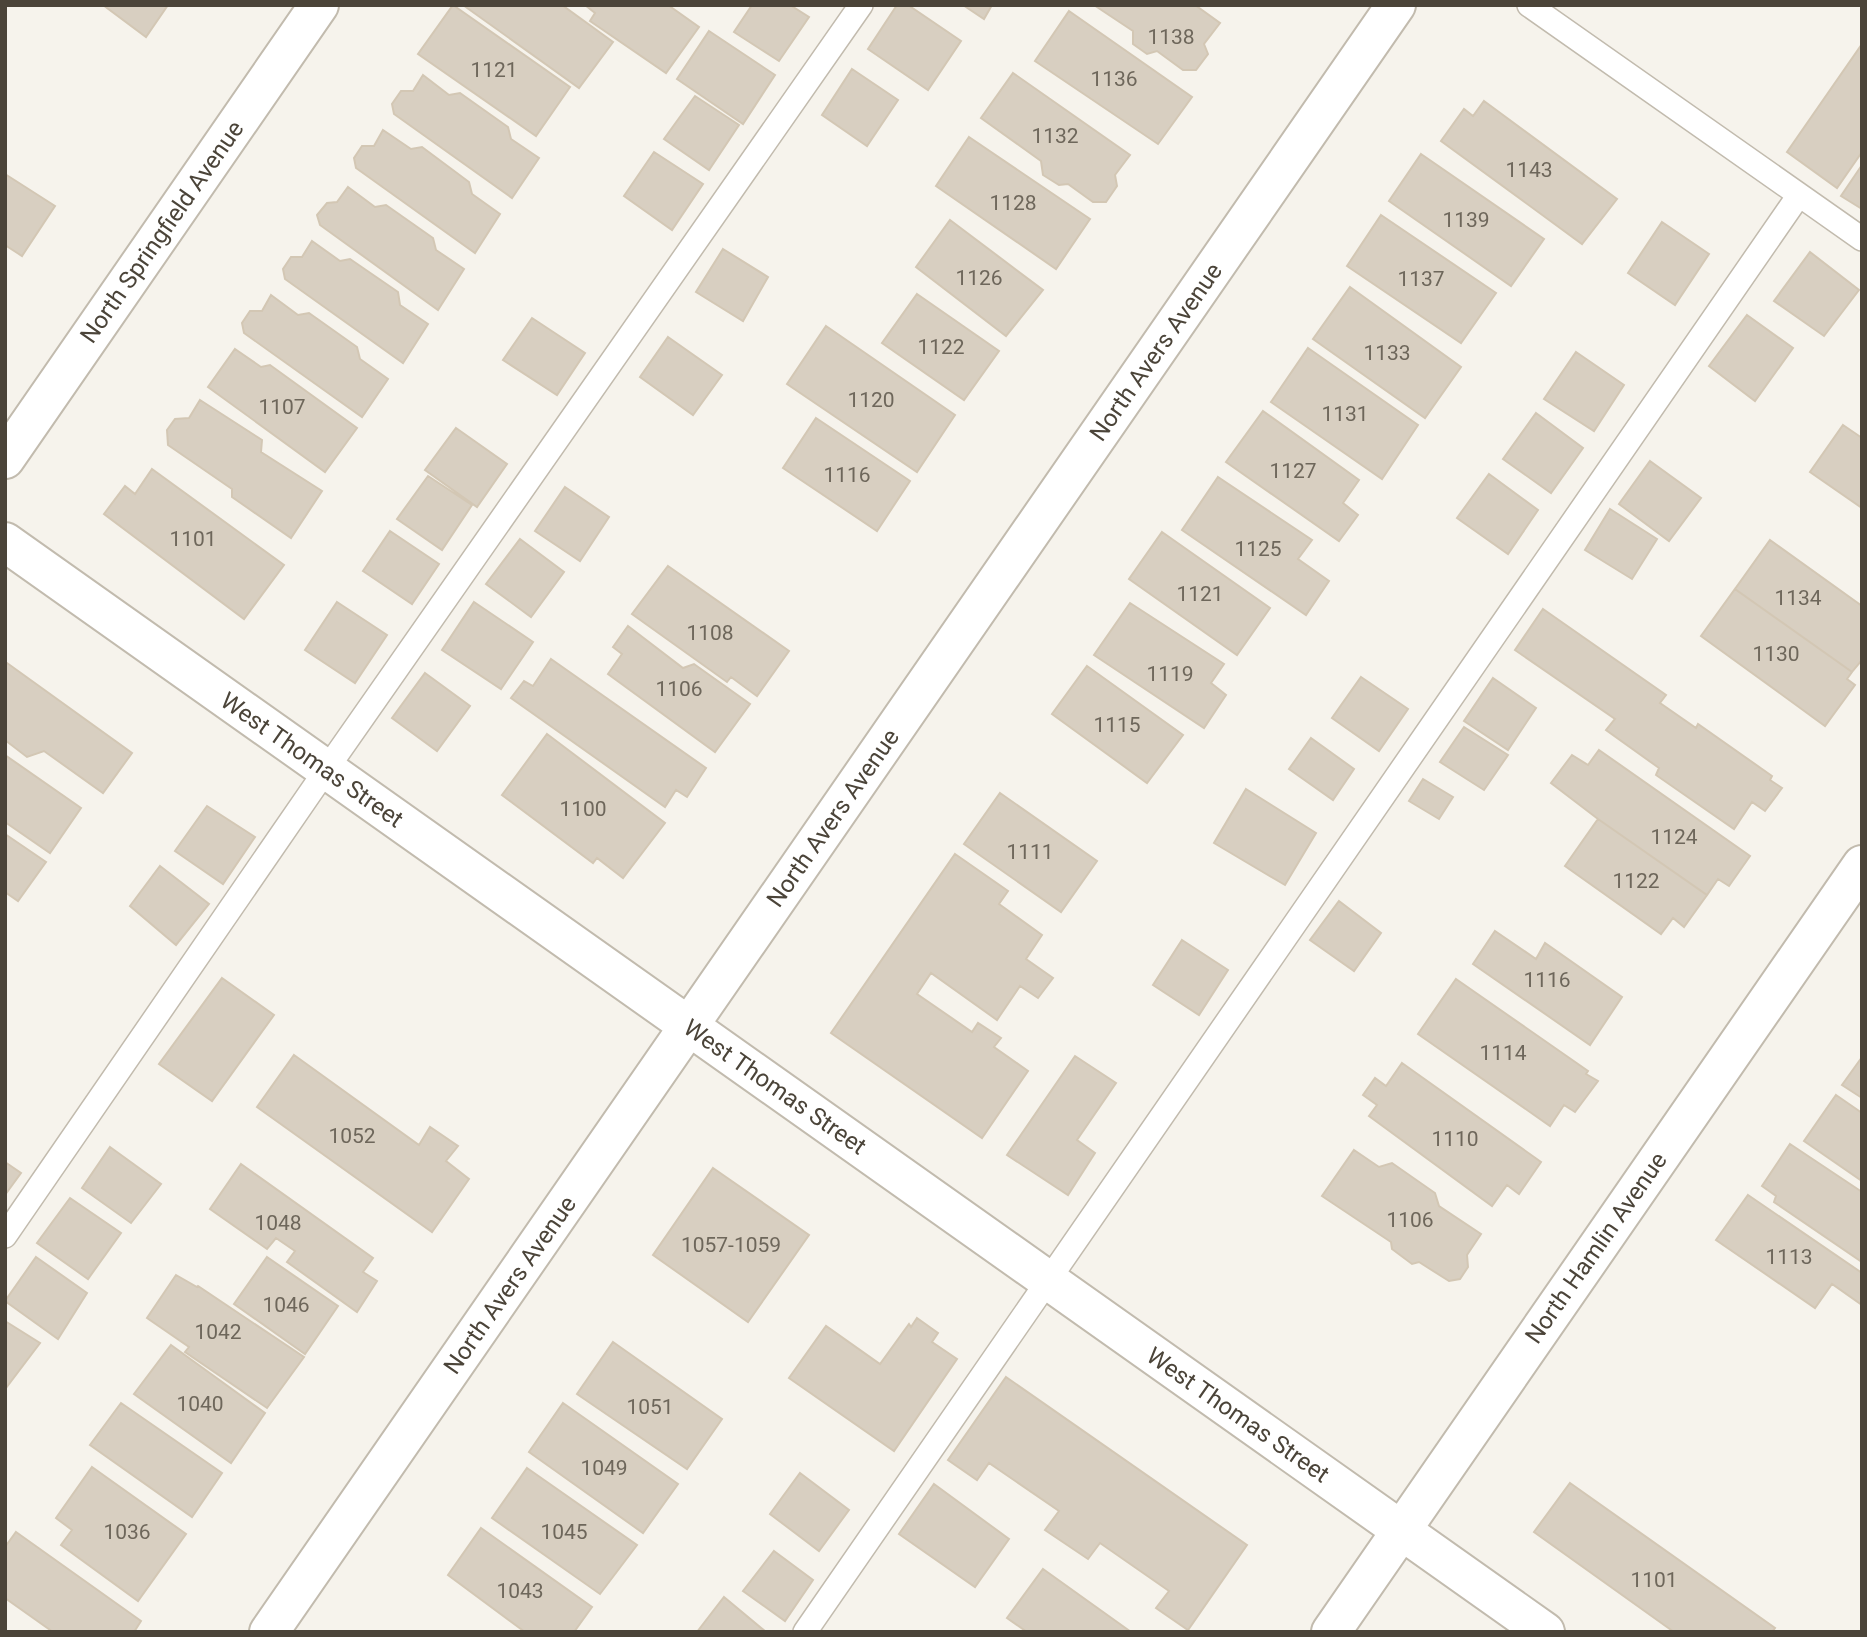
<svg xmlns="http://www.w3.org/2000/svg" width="1867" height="1637" font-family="Roboto,sans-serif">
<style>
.building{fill:#d8cfc1;stroke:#d3c7b4;stroke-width:2}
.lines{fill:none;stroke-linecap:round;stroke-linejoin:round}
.service-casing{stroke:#c2bbae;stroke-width:26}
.minor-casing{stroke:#c2bbae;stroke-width:42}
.tertiary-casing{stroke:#c2bbae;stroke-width:42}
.service{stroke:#fff;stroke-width:23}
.minor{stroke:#fff;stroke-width:38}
.tertiary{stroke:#fff;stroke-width:38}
.labels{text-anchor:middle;stroke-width:5;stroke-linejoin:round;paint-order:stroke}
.number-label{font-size:21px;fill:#6e675b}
.street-label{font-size:24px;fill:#4b4439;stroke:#fff}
</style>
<rect width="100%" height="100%" fill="#f6f3ec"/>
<!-- building -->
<path class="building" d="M 103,5 L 168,5 L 146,37 Z
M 453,5 L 570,87 L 536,136 L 418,54 Z
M 463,5 L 562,5 L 613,42 L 579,88 Z
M 585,5 L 668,5 L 699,27 L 666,73 L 590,21 L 595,13 Z
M 752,5 L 790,5 L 809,17 L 779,61 L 734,32 Z
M 897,5 L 908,5 L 961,41 L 928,90 L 868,49 Z
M 963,5 L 992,5 L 984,19 Z
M 1094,5 L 1195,5 L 1220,23 L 1204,44 L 1208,54 L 1196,70 L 1183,70 L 1157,51 L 1147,54 L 1133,44 L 1133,31 Z
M 1069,11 L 1192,97 L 1158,144 L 1035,61 Z
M 709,31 L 775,75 L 743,124 L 677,79 Z
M 1862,44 L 1862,152 L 1837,188 L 1787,152 Z
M 852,69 L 898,100 L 867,146 L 822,115 Z
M 1013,73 L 1130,155 L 1115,175 L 1117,186 L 1106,202 L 1093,202 L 1068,184 L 1059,185 L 1043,175 L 1041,161 L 981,118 Z
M 423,75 L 449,95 L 460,93 L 508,127 L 511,139 L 539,158 L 512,198 L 394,114 L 392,104 L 401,91 L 413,91 Z
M 695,96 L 739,125 L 709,170 L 664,139 Z
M 1484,101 L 1617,199 L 1582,244 L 1441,141 L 1464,109 L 1473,116 Z
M 383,130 L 411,149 L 422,147 L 469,182 L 472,194 L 500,214 L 475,253 L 356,168 L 354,158 L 362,146 L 374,146 Z
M 969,137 L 1090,219 L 1056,269 L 936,186 Z
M 654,152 L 703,184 L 672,230 L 624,196 Z
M 1421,154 L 1544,239 L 1511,286 L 1389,201 Z
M 1862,165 L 1862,209 L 1841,196 Z
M 5,174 L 55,206 L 22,256 L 5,245 Z
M 348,187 L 375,207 L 386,205 L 433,238 L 436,250 L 464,269 L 438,310 L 320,225 L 317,215 L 327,203 L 337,202 Z
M 1381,215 L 1496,293 L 1461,343 L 1347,266 Z
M 950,220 L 1043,290 L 1006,336 L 916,267 Z
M 1662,222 L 1709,254 L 1675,305 L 1628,273 Z
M 312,241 L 340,261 L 350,259 L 398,292 L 400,305 L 428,324 L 403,363 L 285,279 L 283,269 L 291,257 L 302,257 Z
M 723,249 L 768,277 L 743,321 L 696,292 Z
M 1810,252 L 1859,290 L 1824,336 L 1774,301 Z
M 1350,287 L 1461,367 L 1425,418 L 1313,339 Z
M 917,294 L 999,351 L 964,400 L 882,343 Z
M 271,295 L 298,315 L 309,313 L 357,347 L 360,359 L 388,379 L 362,417 L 244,333 L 242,323 L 250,311 L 262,311 Z
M 1747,315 L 1793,348 L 1755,401 L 1709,366 Z
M 532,318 L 585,353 L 557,395 L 503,360 Z
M 826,326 L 955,415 L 917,472 L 787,384 Z
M 668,337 L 722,375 L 693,415 L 640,377 Z
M 1308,348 L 1418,425 L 1382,479 L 1271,402 Z
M 235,349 L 261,367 L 270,365 L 357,428 L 325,472 L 208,387 Z
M 1576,352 L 1624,385 L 1594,431 L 1544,399 Z
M 200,400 L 262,440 L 261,452 L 322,491 L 291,538 L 232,497 L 232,489 L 168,445 L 167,430 L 175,419 L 189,418 Z
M 1263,411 L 1359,480 L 1343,503 L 1358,515 L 1339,541 L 1226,462 Z
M 1536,413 L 1583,448 L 1551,493 L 1503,459 Z
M 816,418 L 910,481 L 877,531 L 783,468 Z
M 1843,425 L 1862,438 L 1862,508 L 1810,472 Z
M 456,428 L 507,464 L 477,507 L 425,470 Z
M 1650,461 L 1701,498 L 1669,541 L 1619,504 Z
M 152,469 L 284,565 L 244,619 L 104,514 L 125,486 L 135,494 Z
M 1489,474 L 1538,510 L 1508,554 L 1457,518 Z
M 428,476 L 472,505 L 442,550 L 397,519 Z
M 1218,477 L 1312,540 L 1298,559 L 1329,581 L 1306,615 L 1182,530 Z
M 565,487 L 609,517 L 580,561 L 535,531 Z
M 1610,509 L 1657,539 L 1632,579 L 1585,550 Z
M 390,531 L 439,564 L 412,604 L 363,571 Z
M 1162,532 L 1270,608 L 1237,655 L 1129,579 Z
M 520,539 L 564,572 L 531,617 L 486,584 Z
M 1770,540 L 1862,606 L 1862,660 L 1852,672 L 1735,589 Z
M 668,566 L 789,651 L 757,696 L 731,677 L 727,682 L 632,614 Z
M 1735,589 L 1852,672 L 1847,679 L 1855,685 L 1825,726 L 1701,636 Z
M 337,602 L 387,635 L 355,683 L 305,650 Z
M 474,602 L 533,642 L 501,689 L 442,650 Z
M 1130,603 L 1224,664 L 1211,683 L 1226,695 L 1204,728 L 1094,655 Z
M 1543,609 L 1666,695 L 1660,703 L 1696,728 L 1698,724 L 1772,776 L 1770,780 L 1782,788 L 1765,811 L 1752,802 L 1734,829 L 1656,775 L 1659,768 L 1606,730 L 1615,719 L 1515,650 Z
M 628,626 L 683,668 L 694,664 L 750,704 L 715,752 L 608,674 L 622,654 L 613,647 Z
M 551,659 L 706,768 L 687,797 L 676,790 L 665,807 L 511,698 L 524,681 L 533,686 Z
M 7,663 L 132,753 L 103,793 L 44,751 L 27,757 L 5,740 L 5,665 Z
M 1087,666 L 1183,735 L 1147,783 L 1052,714 Z
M 425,673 L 470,706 L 437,751 L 392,718 Z
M 1361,677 L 1408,709 L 1379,751 L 1332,718 Z
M 1493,678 L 1536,708 L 1508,750 L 1464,721 Z
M 1464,727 L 1508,755 L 1484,790 L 1440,762 Z
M 547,734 L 665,823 L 623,878 L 597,858 L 593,863 L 502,795 Z
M 1311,738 L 1354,769 L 1333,800 L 1289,769 Z
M 1599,750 L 1750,856 L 1729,886 L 1718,879 L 1707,895 L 1598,819 L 1551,783 L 1572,755 L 1588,765 Z
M 5,755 L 81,808 L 50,853 L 5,822 Z
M 1423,779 L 1453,797 L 1439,819 L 1409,801 Z
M 1246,789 L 1316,833 L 1285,885 L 1214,843 Z
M 1000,793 L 1097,861 L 1061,912 L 964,844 Z
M 207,806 L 255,837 L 223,884 L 175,851 Z
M 1598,819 L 1707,895 L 1684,927 L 1673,918 L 1661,934 L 1565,866 Z
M 5,834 L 46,862 L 18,901 L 5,892 Z
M 955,854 L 1008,891 L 999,904 L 1042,935 L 1026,959 L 1053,978 L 1038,998 L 1020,986 L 997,1020 L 931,973 L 917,994 L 972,1032 L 978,1023 L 1001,1038 L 994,1047 L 1028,1071 L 982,1138 L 831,1033 Z
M 160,866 L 209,904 L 176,945 L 130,906 Z
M 1339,901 L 1381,933 L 1354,971 L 1310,940 Z
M 1495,931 L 1536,959 L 1545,943 L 1622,997 L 1590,1045 L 1473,964 Z
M 1182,940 L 1228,970 L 1199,1015 L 1153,985 Z
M 222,978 L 274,1015 L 212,1101 L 159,1064 Z
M 1456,979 L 1588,1071 L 1586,1074 L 1598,1081 L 1575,1112 L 1564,1105 L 1550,1126 L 1418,1034 Z
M 294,1055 L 419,1145 L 430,1127 L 458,1146 L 446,1161 L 469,1179 L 432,1232 L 257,1107 Z
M 1075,1056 L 1116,1083 L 1077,1140 L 1095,1153 L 1068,1195 L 1007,1155 Z
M 1862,1057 L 1862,1098 L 1842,1085 Z
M 1402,1063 L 1541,1162 L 1519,1194 L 1507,1185 L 1492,1206 L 1369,1116 L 1377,1105 L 1363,1095 L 1375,1078 L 1386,1086 Z
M 1836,1095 L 1862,1113 L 1862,1181 L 1804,1141 Z
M 1790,1144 L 1862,1192 L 1862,1262 L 1774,1202 L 1776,1196 L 1762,1186 Z
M 110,1147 L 161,1184 L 131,1223 L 82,1188 Z
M 1354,1150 L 1379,1167 L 1392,1163 L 1435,1193 L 1439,1206 L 1481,1234 L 1467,1255 L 1468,1267 L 1460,1279 L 1449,1281 L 1419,1262 L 1412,1264 L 1392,1249 L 1391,1242 L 1322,1196 Z
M 5,1162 L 21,1173 L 5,1195 Z
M 241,1164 L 373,1258 L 363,1272 L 377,1281 L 357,1312 L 287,1262 L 295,1251 L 276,1238 L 267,1249 L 210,1209 Z
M 713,1168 L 809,1235 L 748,1322 L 653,1255 Z
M 1748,1195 L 1862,1273 L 1862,1305 L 1832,1284 L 1815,1308 L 1716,1240 Z
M 70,1198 L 121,1233 L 88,1279 L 37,1243 Z
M 36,1257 L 87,1293 L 58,1339 L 5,1301 Z
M 267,1257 L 338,1306 L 305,1354 L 234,1304 Z
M 176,1275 L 197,1287 L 198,1286 L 304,1357 L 267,1408 L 185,1352 L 189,1347 L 147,1318 Z
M 917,1318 L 938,1333 L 932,1342 L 957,1359 L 894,1451 L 789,1378 L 826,1326 L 880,1364 L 909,1324 L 911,1327 Z
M 5,1321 L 40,1343 L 6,1388 L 5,1387 Z
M 613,1342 L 722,1419 L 687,1469 L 577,1394 Z
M 171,1345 L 265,1413 L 231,1463 L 134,1394 Z
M 1006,1377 L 1247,1545 L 1188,1630 L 1156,1608 L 1169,1591 L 1100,1543 L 1088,1559 L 1045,1530 L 1059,1511 L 989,1463 L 977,1480 L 948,1460 Z
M 121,1403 L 222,1473 L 192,1517 L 90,1445 Z
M 563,1403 L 678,1484 L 643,1533 L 529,1452 Z
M 92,1467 L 186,1534 L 138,1601 L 61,1545 L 72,1530 L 56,1518 Z
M 527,1468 L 637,1545 L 600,1594 L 492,1518 Z
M 800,1473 L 849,1510 L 819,1551 L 770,1514 Z
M 1570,1483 L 1775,1628 L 1772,1632 L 1674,1632 L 1534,1532 Z
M 934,1484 L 1009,1539 L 975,1587 L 899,1534 Z
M 481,1528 L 592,1607 L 574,1632 L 525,1632 L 448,1575 Z
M 16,1532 L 141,1621 L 134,1632 L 53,1632 L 5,1598 L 5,1547 Z
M 774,1551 L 813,1580 L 785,1621 L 743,1591 Z
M 1043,1569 L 1131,1632 L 1027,1632 L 1007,1618 Z
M 724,1597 L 766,1632 L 697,1632 Z"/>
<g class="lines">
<defs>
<path id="service" d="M 1529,5 L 1862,239
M 5,1236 L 326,770 L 861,5
M 805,1632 L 1799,195"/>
<path id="minor" d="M 5,459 L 319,5
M 5,542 L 1545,1632
M 269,1632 L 1396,5"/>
<path id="tertiary" d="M 1331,1632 L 1862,865"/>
</defs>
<!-- service casing -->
<use href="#service" class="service-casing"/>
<!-- minor casing -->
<use href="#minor" class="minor-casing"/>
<!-- tertiary casing -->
<use href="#tertiary" class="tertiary-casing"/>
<!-- service -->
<use href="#service" class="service"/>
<!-- minor -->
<use href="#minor" class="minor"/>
<!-- tertiary -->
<use href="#tertiary" class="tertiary"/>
</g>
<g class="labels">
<!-- number labels -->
<g class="number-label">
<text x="1171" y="44">1138</text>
<text x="494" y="77">1121</text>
<text x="1114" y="86">1136</text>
<text x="1055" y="143">1132</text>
<text x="1529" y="177">1143</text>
<text x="1013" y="210">1128</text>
<text x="1466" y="227">1139</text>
<text x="979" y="285">1126</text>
<text x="1421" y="286">1137</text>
<text x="941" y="354">1122</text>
<text x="1387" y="360">1133</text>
<text x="871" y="407">1120</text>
<text x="282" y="414">1107</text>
<text x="1345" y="421">1131</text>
<text x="1293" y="478">1127</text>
<text x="847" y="482">1116</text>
<text x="193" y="546">1101</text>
<text x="1258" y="556">1125</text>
<text x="1200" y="601">1121</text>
<text x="1798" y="605">1134</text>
<text x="710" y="640">1108</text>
<text x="1776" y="661">1130</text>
<text x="1170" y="681">1119</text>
<text x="679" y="696">1106</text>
<text x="1117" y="732">1115</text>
<text x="583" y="816">1100</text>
<text x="1674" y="844">1124</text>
<text x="1030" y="859">1111</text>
<text x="1636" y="888">1122</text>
<text x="1547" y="987">1116</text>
<text x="1503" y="1060">1114</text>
<text x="352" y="1143">1052</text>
<text x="1455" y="1146">1110</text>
<text x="1410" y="1227">1106</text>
<text x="278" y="1230">1048</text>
<text x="731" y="1252">1057-1059</text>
<text x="1789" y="1264">1113</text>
<text x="286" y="1312">1046</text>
<text x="218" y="1339">1042</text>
<text x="200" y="1411">1040</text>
<text x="650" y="1414">1051</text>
<text x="604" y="1475">1049</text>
<text x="127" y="1539">1036</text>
<text x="564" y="1539">1045</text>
<text x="1654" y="1587">1101</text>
<text x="520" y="1598">1043</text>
</g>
<!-- street labels -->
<g class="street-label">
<text transform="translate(162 232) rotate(-55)" y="8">North Springfield Avenue</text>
<text transform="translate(1156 352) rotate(-55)" y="8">North Avers Avenue</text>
<text transform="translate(312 760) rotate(35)" y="8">West Thomas Street</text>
<text transform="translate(833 818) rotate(-55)" y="8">North Avers Avenue</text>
<text transform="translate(775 1087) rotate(35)" y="8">West Thomas Street</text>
<text transform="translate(1596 1248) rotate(-55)" y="8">North Hamlin Avenue</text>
<text transform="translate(510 1285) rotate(-55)" y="8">North Avers Avenue</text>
<text transform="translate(1238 1415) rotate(35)" y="8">West Thomas Street</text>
</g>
</g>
<!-- border -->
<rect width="1867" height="1637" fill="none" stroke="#4b4439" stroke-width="14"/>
</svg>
